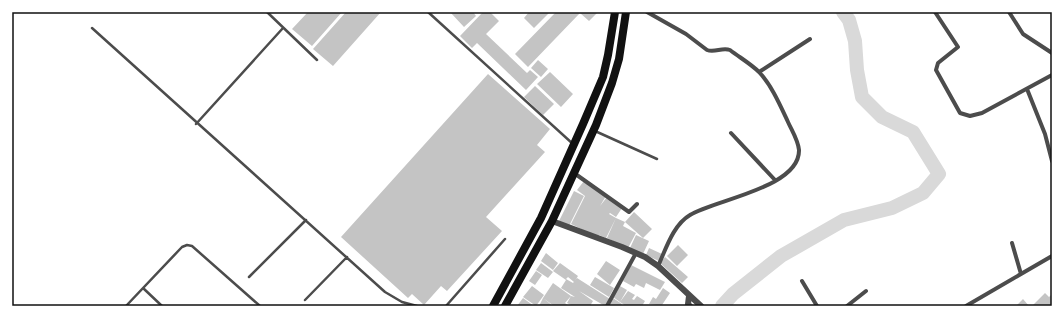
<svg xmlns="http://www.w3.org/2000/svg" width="1064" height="318" font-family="'Golos Text',sans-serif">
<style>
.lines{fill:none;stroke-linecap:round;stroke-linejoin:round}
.river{stroke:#d9d9d9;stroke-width:14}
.building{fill:#c4c4c4}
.service{stroke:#4c4c4c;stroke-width:2.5}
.minor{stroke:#4c4c4c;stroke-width:4}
.tertiary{stroke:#4c4c4c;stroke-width:6}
.trunk{stroke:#111;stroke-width:8}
.neatline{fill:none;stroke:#111;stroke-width:1.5}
</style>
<rect width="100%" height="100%" fill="#fff"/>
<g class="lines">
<!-- river -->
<path class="river" d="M 722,306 L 733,294 L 781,256 L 844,220 L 892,208 L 923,193 L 939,174 L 913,132 L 882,117 L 862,97 L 857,70 L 855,41 L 849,20 L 843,12"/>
</g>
<!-- building -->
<path class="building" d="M 308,12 L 342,12 L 312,46 L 292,29 Z
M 346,12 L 381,12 L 333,66 L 313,49 Z
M 450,12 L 473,12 L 476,16 L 464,27 Z
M 483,12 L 490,12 L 499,21 L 486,34 L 527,73 L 530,70 L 538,77 L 526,90 L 477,43 L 472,48 L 460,36 Z
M 529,12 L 550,12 L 534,28 L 524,18 Z
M 556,12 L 598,12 L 589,21 L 580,13 L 528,67 L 515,54 Z
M 538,60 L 548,69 L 541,77 L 531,68 Z
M 550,72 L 573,94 L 561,107 L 537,84 Z
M 488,74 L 550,129 L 537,145 L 545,152 L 486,217 L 502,231 L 447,291 L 441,286 L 424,305 L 412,294 L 408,298 L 341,237 Z
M 535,86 L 554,104 L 543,115 L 524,97 Z
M 584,181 L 606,196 L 600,206 L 607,197 L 622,208 L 616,217 L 610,213 L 609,214 L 616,218 L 606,238 L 599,235 L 601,230 L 598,237 L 571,224 L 585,196 L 577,190 Z
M 574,191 L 584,196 L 569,226 L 559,221 Z
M 634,212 L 652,229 L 643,238 L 625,222 Z
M 616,218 L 625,222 L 623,226 L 636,233 L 628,248 L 607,238 Z
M 636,235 L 649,241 L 643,254 L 630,248 Z
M 678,245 L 688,255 L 677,266 L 667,256 Z
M 649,248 L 662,254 L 659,261 L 646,255 Z
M 546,253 L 558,263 L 553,270 L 541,261 Z
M 665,257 L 688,277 L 682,283 L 660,263 Z
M 606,261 L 620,270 L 610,285 L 597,274 Z
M 541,263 L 553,272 L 548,278 L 536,270 Z
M 560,263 L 578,276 L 574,282 L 568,277 L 566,279 L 573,283 L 577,278 L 610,299 L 605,306 L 579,291 L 593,301 L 590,306 L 573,306 L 567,303 L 571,296 L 575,297 L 561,288 L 566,280 L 553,271 Z
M 631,265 L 665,282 L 660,290 L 646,283 L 644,288 L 636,284 L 634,287 L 623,281 Z
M 536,271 L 542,275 L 535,285 L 529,281 Z
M 595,277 L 614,288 L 609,297 L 590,285 Z
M 553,283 L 571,296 L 565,303 L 569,306 L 554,306 L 543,298 Z
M 532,286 L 544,295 L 536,306 L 523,297 Z
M 620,286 L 627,290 L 620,302 L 613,297 Z
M 663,288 L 670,293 L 662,305 L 664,306 L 649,304 L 653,297 L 656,299 Z
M 628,291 L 635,295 L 632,299 L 634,300 L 637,296 L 645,301 L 642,306 L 626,306 L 620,302 Z
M 1045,293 L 1049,297 L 1052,294 L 1052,306 L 1032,306 Z
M 523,298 L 534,306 L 517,306 Z
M 543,298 L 553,306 L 539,306 Z
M 613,298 L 622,304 L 621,306 L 608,306 Z
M 1023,299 L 1029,306 L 1016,306 Z"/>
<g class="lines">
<!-- service -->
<path class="service" d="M 267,12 L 317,60
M 428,12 L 573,144
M 92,28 L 385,292 L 402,302 L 417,306
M 196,124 L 283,28
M 595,131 L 657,159
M 249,277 L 306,220
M 143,288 L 162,306
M 305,300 L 347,257
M 126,306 L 182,247 L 187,245 L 192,246 L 260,306
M 446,306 L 505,239"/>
<!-- minor -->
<path class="minor" d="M 647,12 L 686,34 L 707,50 C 715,53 722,47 730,50 C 739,57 751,64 759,72 C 772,86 780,105 788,122 C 792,131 798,140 799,150 C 800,188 713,200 690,215 C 673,225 666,249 658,266
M 935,12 L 958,47 L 938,63 L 936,70 L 960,113 L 970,116 L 982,113 L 1052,75
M 1009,12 L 1023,34 L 1052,53
M 759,72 L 810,39
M 1027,89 L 1045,134 L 1052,161
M 731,133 L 775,180
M 574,173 L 629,212 L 637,204
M 1012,243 L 1021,274
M 802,281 L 817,306
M 607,306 L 636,253
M 847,306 L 866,291
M 966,306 L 1052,256"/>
<!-- tertiary -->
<path class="tertiary" d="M 552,221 L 622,247 L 645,257 L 658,266 L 701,306
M 689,296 L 688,304 L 690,306"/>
<!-- trunk -->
<path class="trunk" d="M 493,306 L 541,218 L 583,124 L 603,77 L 608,55 L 615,12
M 505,306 L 552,221 L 596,125 L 612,83 L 619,59 L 626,12"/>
</g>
<!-- border -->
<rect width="1064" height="318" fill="none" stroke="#ffffff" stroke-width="26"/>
<rect x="13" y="13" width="1038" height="292" class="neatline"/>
</svg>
